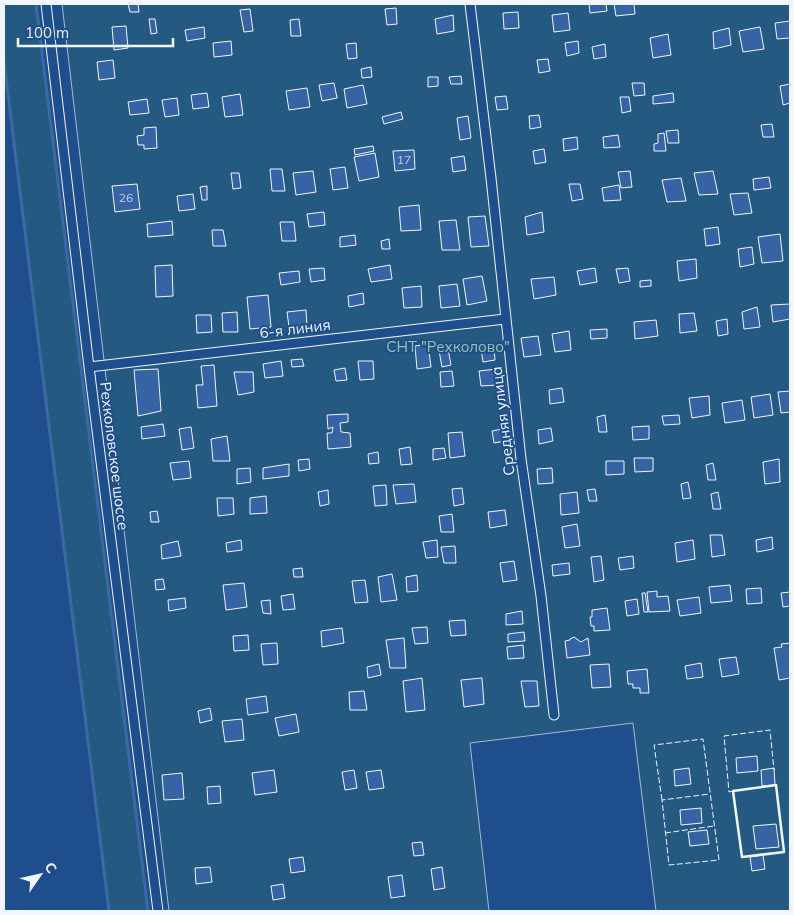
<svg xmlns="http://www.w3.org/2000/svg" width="794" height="915" font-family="Mulish,sans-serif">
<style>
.green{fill:#245a82;stroke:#a8bbd7}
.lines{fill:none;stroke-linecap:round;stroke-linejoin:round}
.stream{stroke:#3b69a3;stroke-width:3}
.building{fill:#3563a3;stroke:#f2f6ff}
.minor-casing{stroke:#f2f6ff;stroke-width:11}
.minor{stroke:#1f4e8c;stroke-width:9}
.fence{stroke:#f2f6ff;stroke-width:1;stroke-dasharray:6 2.5;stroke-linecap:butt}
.wall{stroke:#f2f6ff;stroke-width:2.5}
.labels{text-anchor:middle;stroke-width:4;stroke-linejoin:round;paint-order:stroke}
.number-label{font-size:12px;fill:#c3d1e8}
.street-label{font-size:15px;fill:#f2f6ff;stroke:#1f4e8c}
.park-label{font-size:15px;fill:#97c8a6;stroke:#1f4e8c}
</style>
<rect width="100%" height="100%" fill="#1f4e8c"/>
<!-- green -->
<path class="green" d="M 4,4 L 36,4 L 148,911 L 109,911 L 4,62 Z
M 62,4 L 790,4 L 790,911 L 656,911 L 633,723 L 470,743 L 489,911 L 169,911 Z"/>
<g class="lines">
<!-- stream -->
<path class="stream" d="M 36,4 L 148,911
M 4,62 L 109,911"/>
</g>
<!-- building -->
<path class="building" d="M 128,4 L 138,4 L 139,12 L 130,12 Z
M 589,4 L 606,4 L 607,11 L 590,13 Z
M 614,4 L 634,4 L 635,14 L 616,16 Z
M 396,8 L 397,24 L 387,25 L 385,9 Z
M 250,9 L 253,31 L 244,32 L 240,10 Z
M 518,12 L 519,28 L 504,29 L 503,13 Z
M 568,13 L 570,30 L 554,32 L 552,15 Z
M 453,15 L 454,31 L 437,34 L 435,19 Z
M 149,19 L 155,19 L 157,33 L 151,34 Z
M 299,19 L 301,36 L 291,36 L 290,20 Z
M 790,21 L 790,38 L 777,39 L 775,23 Z
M 126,26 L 128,48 L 114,50 L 112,27 Z
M 204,27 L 205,38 L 187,41 L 185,30 Z
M 760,27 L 764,49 L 743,52 L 739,31 Z
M 729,28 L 731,45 L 714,49 L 713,32 Z
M 668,34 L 671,55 L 653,58 L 650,38 Z
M 231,41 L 232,55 L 214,57 L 213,43 Z
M 578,41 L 579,53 L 567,56 L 565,43 Z
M 356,43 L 357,58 L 348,59 L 346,44 Z
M 605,44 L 606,57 L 594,59 L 592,47 Z
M 548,59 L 550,71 L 539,73 L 537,60 Z
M 113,60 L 115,78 L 99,80 L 97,62 Z
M 371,67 L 372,77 L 362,78 L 361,69 Z
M 461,76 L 462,84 L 451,84 L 449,77 Z
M 428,77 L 438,77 L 438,86 L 428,87 Z
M 334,83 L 337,98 L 322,101 L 319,85 Z
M 632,83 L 644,83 L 645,95 L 634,96 Z
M 790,84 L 790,103 L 783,105 L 780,86 Z
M 363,85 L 367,104 L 347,108 L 344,89 Z
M 307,88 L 310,107 L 289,110 L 286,91 Z
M 207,93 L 209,107 L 193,109 L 191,95 Z
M 673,93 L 674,102 L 653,104 L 653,96 Z
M 240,94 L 243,115 L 225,117 L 222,97 Z
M 506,96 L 508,109 L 497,110 L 495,97 Z
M 620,97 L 629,97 L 631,111 L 622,113 Z
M 177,98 L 179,115 L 165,117 L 162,100 Z
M 147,99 L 149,113 L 130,115 L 128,102 Z
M 401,112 L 403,119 L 384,124 L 382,117 Z
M 539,115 L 541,127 L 530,129 L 529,116 Z
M 468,116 L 471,138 L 460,140 L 457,118 Z
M 772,124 L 774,137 L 763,137 L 761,125 Z
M 156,127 L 157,148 L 144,149 L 144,145 L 138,145 L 137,136 L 144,135 L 144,128 Z
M 678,130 L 679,143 L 668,143 L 666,131 Z
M 664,133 L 666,151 L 654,151 L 654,144 L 658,143 L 658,134 Z
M 618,135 L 620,147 L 604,148 L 603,137 Z
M 577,137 L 578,149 L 564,151 L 563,139 Z
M 373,146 L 374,151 L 355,155 L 354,149 Z
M 544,149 L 546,162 L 535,164 L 533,151 Z
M 414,150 L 415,169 L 395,171 L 393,151 Z
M 375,153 L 379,177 L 359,181 L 354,157 Z
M 464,156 L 466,170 L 453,172 L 451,158 Z
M 345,167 L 348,188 L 333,190 L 330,169 Z
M 270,169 L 282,169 L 285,191 L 272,191 Z
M 313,171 L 316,192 L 296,195 L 293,173 Z
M 630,171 L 632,187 L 621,188 L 618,172 Z
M 713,171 L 718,194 L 699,195 L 694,173 Z
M 231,173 L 239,173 L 241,188 L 233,189 Z
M 769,177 L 771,188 L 754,190 L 753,179 Z
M 681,178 L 686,201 L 667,202 L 662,180 Z
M 137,184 L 140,209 L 115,212 L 112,186 Z
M 569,184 L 580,184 L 583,199 L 572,201 Z
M 619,185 L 621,200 L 604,201 L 602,188 Z
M 207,186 L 207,200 L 202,200 L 200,187 Z
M 748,193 L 752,213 L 734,215 L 730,194 Z
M 193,194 L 195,209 L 179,211 L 177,196 Z
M 419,205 L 421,230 L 401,231 L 399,207 Z
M 324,212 L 325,225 L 309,227 L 307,214 Z
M 542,212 L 544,232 L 527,235 L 525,217 Z
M 485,216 L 489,246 L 471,247 L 468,217 Z
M 456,220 L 460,250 L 442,250 L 439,221 Z
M 172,221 L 173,235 L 148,237 L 147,224 Z
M 280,222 L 294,222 L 296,241 L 282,241 Z
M 718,227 L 720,244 L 706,246 L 704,229 Z
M 212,230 L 223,230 L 226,246 L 213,246 Z
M 780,234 L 783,261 L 762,263 L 758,237 Z
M 355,235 L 356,245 L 340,247 L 340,237 Z
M 389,239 L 390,249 L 382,249 L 381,241 Z
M 752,247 L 754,264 L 740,267 L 738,249 Z
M 696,259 L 697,278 L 679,281 L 677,261 Z
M 172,265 L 173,296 L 156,297 L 155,266 Z
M 390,265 L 392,279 L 371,282 L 368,269 Z
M 324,268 L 325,280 L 311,282 L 309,269 Z
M 595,268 L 597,282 L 580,285 L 577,271 Z
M 628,268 L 630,281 L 619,283 L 616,269 Z
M 299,271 L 300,282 L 281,285 L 279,273 Z
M 482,276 L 487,301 L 467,305 L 463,279 Z
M 554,277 L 556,295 L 534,299 L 531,279 Z
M 651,280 L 651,286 L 640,287 L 640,281 Z
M 457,284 L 460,306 L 441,308 L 439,286 Z
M 421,286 L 422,307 L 404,308 L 402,288 Z
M 363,293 L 364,304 L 349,307 L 348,296 Z
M 268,295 L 271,327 L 250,329 L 247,297 Z
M 790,304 L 790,319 L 773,322 L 771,305 Z
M 757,307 L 760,327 L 744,329 L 742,312 Z
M 306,310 L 307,325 L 289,327 L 287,312 Z
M 237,312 L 238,332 L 223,332 L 222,313 Z
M 694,313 L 697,331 L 680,333 L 679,314 Z
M 196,315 L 211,315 L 212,332 L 197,333 Z
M 727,319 L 728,334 L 718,336 L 716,321 Z
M 656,320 L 658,336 L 635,339 L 634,322 Z
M 607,329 L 607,338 L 591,339 L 590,330 Z
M 569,331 L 571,350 L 555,352 L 552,334 Z
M 538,336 L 541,355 L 524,357 L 521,338 Z
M 447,343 L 451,365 L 442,367 L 438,345 Z
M 428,344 L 431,367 L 417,369 L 415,346 Z
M 494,348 L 495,360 L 483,362 L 481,349 Z
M 302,359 L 304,366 L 292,367 L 291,360 Z
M 281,361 L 283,376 L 265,378 L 263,364 Z
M 358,361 L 373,361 L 374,379 L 360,380 Z
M 214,365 L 217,406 L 198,408 L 196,385 L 203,385 L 201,366 Z
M 345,368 L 347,380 L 336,381 L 334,370 Z
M 158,369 L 161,411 L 138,416 L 134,370 Z
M 497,369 L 498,385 L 481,386 L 479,371 Z
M 452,371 L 454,386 L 441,387 L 440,372 Z
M 234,372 L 253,372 L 254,392 L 238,395 Z
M 562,388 L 564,402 L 550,404 L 549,390 Z
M 790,391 L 790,412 L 781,413 L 778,392 Z
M 770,394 L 773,415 L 754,418 L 751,397 Z
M 709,396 L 710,415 L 692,418 L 689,398 Z
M 742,400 L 745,420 L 725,423 L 722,403 Z
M 348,414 L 348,422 L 340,423 L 341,432 L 350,433 L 351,447 L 328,449 L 327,433 L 332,433 L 333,427 L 328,429 L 327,415 Z
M 605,415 L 607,432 L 599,432 L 597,417 Z
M 679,415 L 680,424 L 664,425 L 662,416 Z
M 163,424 L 165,436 L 142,439 L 141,427 Z
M 649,426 L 649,439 L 633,440 L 632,427 Z
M 191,427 L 194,448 L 182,450 L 179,429 Z
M 551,428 L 553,441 L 539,444 L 538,430 Z
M 503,429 L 505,441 L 494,443 L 492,431 Z
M 462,432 L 465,456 L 450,458 L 448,433 Z
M 227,436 L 230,461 L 213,461 L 211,439 Z
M 410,447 L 412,464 L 401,465 L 399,449 Z
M 444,448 L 446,458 L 433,460 L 433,449 Z
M 378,452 L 379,463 L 369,464 L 368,454 Z
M 634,458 L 653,458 L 653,471 L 635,472 Z
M 309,459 L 310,469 L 299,471 L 298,460 Z
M 779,459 L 780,482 L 765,484 L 763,462 Z
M 189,461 L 191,478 L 173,480 L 170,463 Z
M 606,461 L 624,461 L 624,474 L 606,475 Z
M 713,463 L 716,480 L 708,480 L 706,465 Z
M 289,464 L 289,476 L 263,479 L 263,468 Z
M 250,468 L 251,482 L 237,484 L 237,469 Z
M 552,468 L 553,483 L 538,484 L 537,469 Z
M 688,482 L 691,498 L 683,499 L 681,484 Z
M 414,484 L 416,502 L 396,504 L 393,485 Z
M 386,485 L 387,505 L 375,506 L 373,486 Z
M 462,488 L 464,504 L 454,506 L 452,489 Z
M 595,489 L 597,501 L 589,501 L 587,490 Z
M 328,490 L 329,504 L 320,506 L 318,492 Z
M 577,492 L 579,513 L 561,515 L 560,494 Z
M 718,492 L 721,509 L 713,509 L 711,494 Z
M 266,496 L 267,513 L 250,514 L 250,498 Z
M 217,498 L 233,498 L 234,514 L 218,516 Z
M 505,510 L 507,525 L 490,528 L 488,512 Z
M 157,511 L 159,522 L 151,522 L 150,512 Z
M 452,514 L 454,532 L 441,532 L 439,516 Z
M 577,524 L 580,546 L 565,548 L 562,527 Z
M 710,535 L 722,535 L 725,555 L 712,557 Z
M 772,537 L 773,549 L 757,552 L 756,540 Z
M 241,540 L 242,550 L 227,552 L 226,543 Z
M 437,540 L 438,557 L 426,558 L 423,542 Z
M 693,540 L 695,559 L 677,562 L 675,543 Z
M 178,541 L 181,556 L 162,559 L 161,545 Z
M 455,546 L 456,563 L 444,563 L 441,547 Z
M 601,556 L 604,580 L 594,582 L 591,557 Z
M 633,556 L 634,568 L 620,570 L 618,558 Z
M 514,561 L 517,580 L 503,582 L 500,563 Z
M 569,563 L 570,574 L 553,576 L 552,565 Z
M 302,568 L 303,577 L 294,577 L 293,569 Z
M 392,574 L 397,600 L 381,602 L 378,577 Z
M 417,575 L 418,591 L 407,592 L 406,577 Z
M 163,579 L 165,589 L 156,590 L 155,580 Z
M 365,580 L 368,602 L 355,603 L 352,581 Z
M 244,583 L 247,607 L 226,610 L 223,585 Z
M 730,585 L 732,601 L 711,603 L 709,587 Z
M 761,588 L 762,603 L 747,604 L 746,589 Z
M 657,591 L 657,597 L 668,596 L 670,611 L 649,612 L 647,592 Z
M 790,592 L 790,606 L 783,607 L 781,593 Z
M 642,593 L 645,593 L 648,612 L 644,612 Z
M 293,594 L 295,609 L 283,610 L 281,596 Z
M 699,597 L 701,613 L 680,616 L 677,600 Z
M 185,598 L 186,608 L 169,611 L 168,600 Z
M 637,599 L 639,614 L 627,616 L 625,601 Z
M 270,600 L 271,614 L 263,613 L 261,601 Z
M 607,608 L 610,630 L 594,631 L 594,626 L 591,626 L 590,617 L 592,617 L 592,610 Z
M 522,611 L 523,624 L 506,625 L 506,614 Z
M 465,620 L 466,635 L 451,636 L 449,621 Z
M 427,627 L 428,643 L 415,644 L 412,628 Z
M 342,628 L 344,643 L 322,647 L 321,631 Z
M 524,632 L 525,641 L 508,642 L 508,634 Z
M 248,635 L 249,650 L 234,651 L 233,636 Z
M 574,637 L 581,642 L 588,638 L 590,655 L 567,658 L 565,641 L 570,640 L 570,639 Z
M 404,638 L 406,668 L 390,668 L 386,640 Z
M 277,643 L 278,664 L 263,665 L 261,644 Z
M 790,643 L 790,678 L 779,680 L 774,648 L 782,647 L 781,644 Z
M 523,645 L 524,658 L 508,659 L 507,647 Z
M 736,657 L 739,674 L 722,677 L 719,659 Z
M 701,663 L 703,677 L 687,679 L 685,666 Z
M 379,664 L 381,675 L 368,678 L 367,667 Z
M 609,664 L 611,687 L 592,688 L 590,665 Z
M 647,669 L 649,693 L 640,693 L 640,688 L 633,688 L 633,684 L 628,684 L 627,671 Z
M 422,678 L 425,710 L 406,712 L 403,681 Z
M 482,678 L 484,704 L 464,707 L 461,680 Z
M 521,681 L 537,681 L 539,706 L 525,707 Z
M 364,691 L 367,710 L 350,710 L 349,692 Z
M 266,696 L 268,712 L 248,715 L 246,699 Z
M 210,708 L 212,720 L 200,723 L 198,711 Z
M 296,714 L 299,732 L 279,736 L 275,718 Z
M 242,719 L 244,740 L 225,742 L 222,721 Z
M 757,756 L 758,771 L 737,773 L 736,758 Z
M 689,768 L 691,784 L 675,786 L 674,770 Z
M 774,768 L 775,785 L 762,786 L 761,770 Z
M 274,770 L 277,792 L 255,795 L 252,773 Z
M 354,770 L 357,788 L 345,790 L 342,772 Z
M 381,770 L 384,788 L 369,790 L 366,772 Z
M 182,773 L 184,799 L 164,800 L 162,775 Z
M 220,786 L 221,803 L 208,804 L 207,787 Z
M 701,808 L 702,823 L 681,825 L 680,810 Z
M 776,824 L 779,847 L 756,849 L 753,826 Z
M 707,830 L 709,844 L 690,846 L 688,832 Z
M 422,842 L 424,855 L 414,856 L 412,843 Z
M 763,855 L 765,869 L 752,871 L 750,857 Z
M 303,857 L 305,871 L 291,873 L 289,859 Z
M 210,867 L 212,882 L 196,884 L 195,868 Z
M 442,867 L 445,888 L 434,890 L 431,869 Z
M 402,875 L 405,896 L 391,898 L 388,877 Z
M 283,884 L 285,898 L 273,900 L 271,886 Z"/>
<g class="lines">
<defs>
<path id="minor" d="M 46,4 L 89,367 L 158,911
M 470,4 L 491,178 L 521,459 L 541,596 L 554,715
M 89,367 L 505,319"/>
</defs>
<!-- minor casing -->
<use href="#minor" class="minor-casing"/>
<!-- minor -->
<use href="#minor" class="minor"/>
<!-- fence -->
<path class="fence" d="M 733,791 L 729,792 L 724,736 L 770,730 L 774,770
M 662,800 L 654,745 L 703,739 L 719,860 L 669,865 L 662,800 L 710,794
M 665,833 L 714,826"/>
<!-- wall -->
<path class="wall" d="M 776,785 L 784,852 L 742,857 L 733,791 Z"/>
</g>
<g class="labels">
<!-- number labels -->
<g class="number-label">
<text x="404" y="164">17</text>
<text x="126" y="202">26</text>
</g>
<!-- street labels -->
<g class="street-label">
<text transform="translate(295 329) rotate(-7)" y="5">6-я линия</text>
<text transform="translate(503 421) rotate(-97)" y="5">Средняя улица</text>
<text transform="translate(114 456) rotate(83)" y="5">Рехколовское шоссе</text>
</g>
<!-- park labels -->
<g class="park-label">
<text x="448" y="352">СНТ "Рехколово"</text>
</g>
</g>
<!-- border -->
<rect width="794" height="915" fill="none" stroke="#f2f6ff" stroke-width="10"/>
<!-- north arrow -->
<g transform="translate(40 875) rotate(56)" stroke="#1f4e8c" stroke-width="4" paint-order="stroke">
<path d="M0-4L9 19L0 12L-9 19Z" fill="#f2f6ff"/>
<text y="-8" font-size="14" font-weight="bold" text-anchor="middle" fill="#f2f6ff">С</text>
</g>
<!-- scale -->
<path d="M18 38v8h155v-8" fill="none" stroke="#f2f6ff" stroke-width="2.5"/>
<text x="25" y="38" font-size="15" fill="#f2f6ff" stroke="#1f4e8c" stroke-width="4" paint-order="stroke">100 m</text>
</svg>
